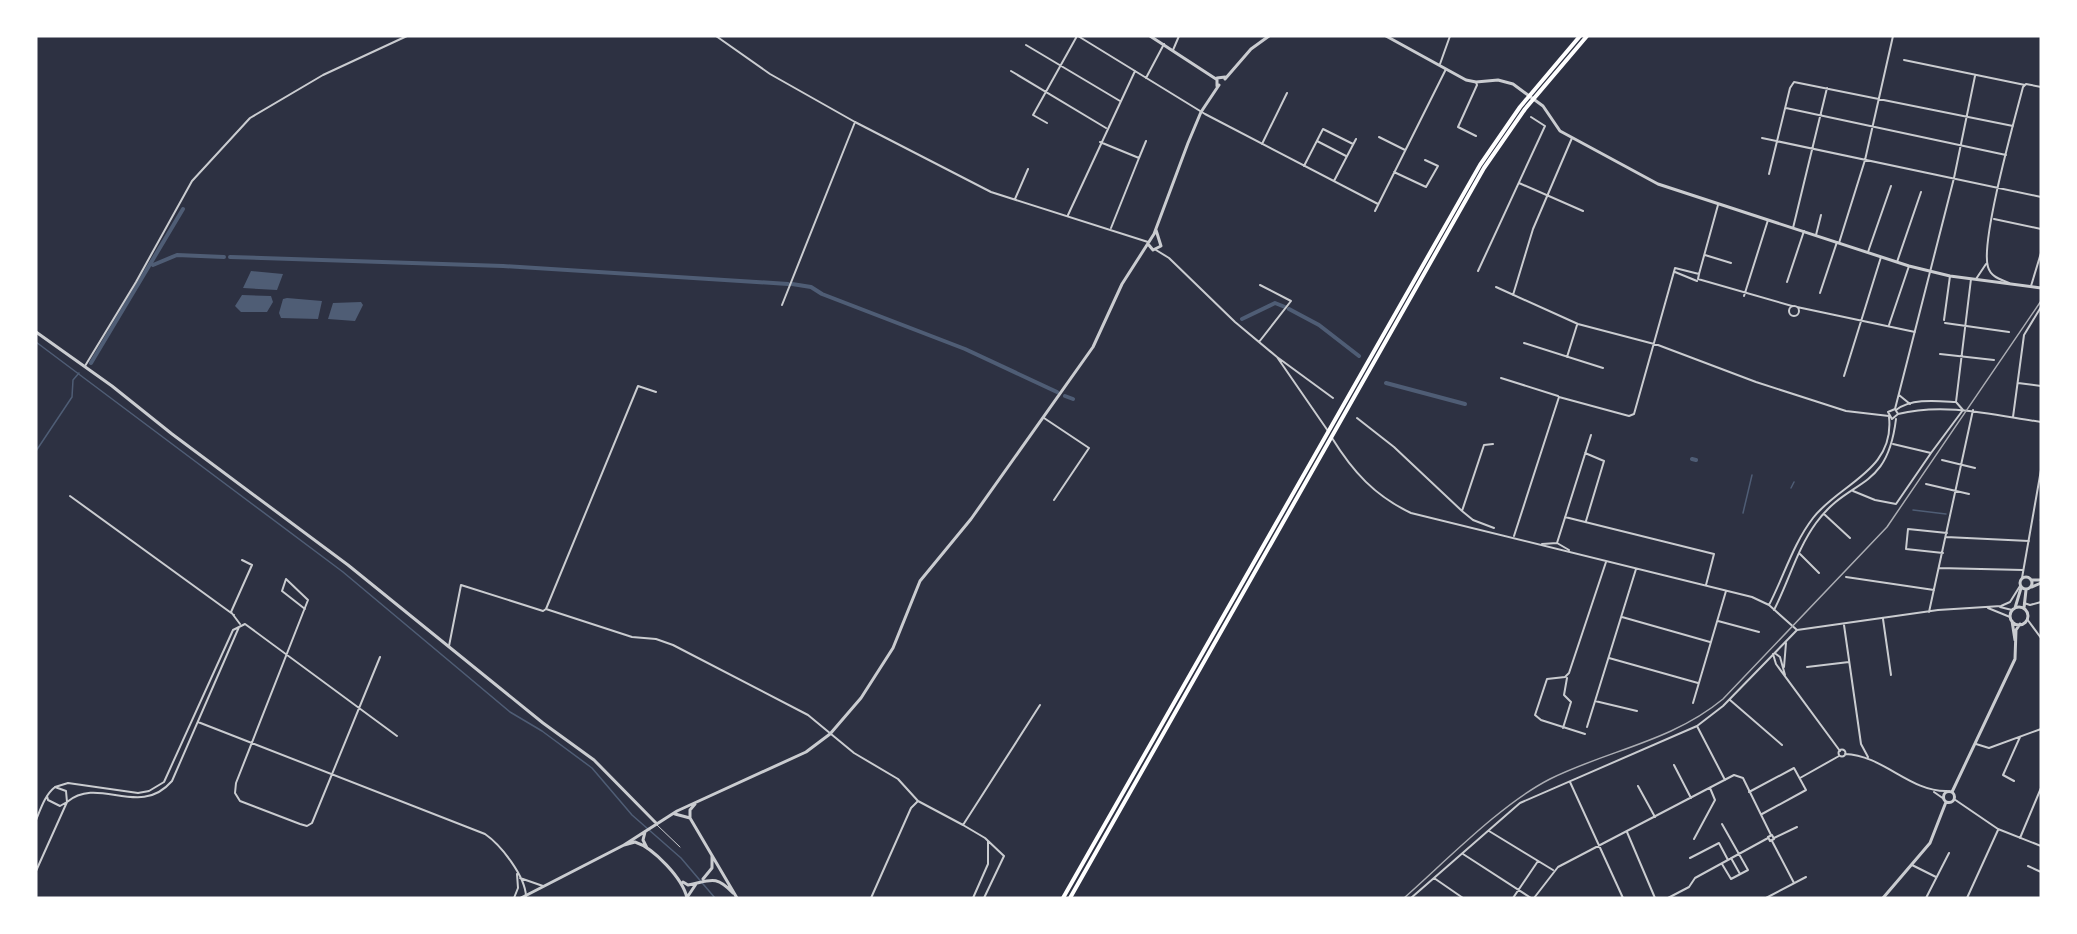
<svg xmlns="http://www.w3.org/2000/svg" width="2077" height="934" font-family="Manrope,sans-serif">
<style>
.water{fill:#4f5d75}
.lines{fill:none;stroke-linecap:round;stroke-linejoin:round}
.stream{stroke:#4f5d75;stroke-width:1.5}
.canal{stroke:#4f5d75;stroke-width:4}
.service{stroke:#caccd0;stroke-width:1}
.minor{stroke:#caccd0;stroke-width:2}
.tertiary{stroke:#caccd0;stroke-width:3}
.trunk{stroke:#fff;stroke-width:4}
.rail{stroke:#abadb3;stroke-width:1.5}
</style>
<rect width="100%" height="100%" fill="#2d3142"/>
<!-- water -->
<path class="water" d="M 251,271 L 283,274 L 277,290 L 243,288 Z
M 242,295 L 271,296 L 273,302 L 267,312 L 241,312 L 235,306 Z
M 287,298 L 322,301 L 318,319 L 281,318 L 279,313 L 283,299 Z
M 361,302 L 363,305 L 355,321 L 328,319 L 333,303 Z"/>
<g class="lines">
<!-- stream -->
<path class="stream" d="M 36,342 L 343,572 L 510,712 L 542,731 L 592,768 L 632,815 L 681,858 L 715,898
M 36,451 L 72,397 L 73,380 L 79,373
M 1791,488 L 1794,482
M 1913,510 L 1946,514
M 1743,513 L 1752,475
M 2040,520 L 2041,520"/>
<!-- canal -->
<path class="canal" d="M 230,257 L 503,266 L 788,284
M 153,265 L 177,255 L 224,257
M 792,284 L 811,287 L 822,294 L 965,349 L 1057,392
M 1289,309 L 1319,325 L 1359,356
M 1242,319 L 1275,303 L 1285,307
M 91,363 L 183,209
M 1386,383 L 1465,404
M 1065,396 L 1073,399
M 1692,459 L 1696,460"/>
<!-- service -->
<path class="service" d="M 657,825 L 680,847"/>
<!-- minor -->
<path class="minor" d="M 716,36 L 770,74 L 855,122 L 991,192 L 1148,242
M 1078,36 L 1205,114 L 1378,204
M 1026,45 L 1120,101
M 1173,50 L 1179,36
M 1904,60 L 2025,85
M 1440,64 L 1450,36
M 1011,71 L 1106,128
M 1146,78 L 1164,44
M 1476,82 L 1477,85 L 1458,127 L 1476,136
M 1786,108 L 2006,155
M 1047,123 L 1033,115 L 1077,36
M 1379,137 L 1405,150
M 1762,138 L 2041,197
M 1317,141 L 1346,156
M 1100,142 L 1139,158 L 1111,228
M 1262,144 L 1287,93
M 1139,158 L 1146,141
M 1304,166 L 1323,129 L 1353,144
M 1394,172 L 1426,187 L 1438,166 L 1425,160
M 1769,174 L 1790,88 L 1794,82 L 2013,126
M 1334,181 L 1356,139
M 1519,183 L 1583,211
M 1015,199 L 1028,169
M 1375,211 L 1446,69
M 1068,215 L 1135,71
M 1994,219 L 2041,229
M 1793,228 L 1827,88
M 1816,235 L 1821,215
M 1839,243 L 1865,160 L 1893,36
M 1156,250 L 1169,258 L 1235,322 L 1277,357 L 1328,431
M 1868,252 L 1891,186
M 1705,255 L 1731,263
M 1897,262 L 1921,192
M 1478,271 L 1545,126 L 1531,117
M 1675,272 L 1697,281
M 1699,274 L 1698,279 L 1792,306
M 1699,274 L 1718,205
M 1976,279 L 1986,264
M 1787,282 L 1804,231
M 2009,283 C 2000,279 1991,277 1988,267 C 1980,242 2015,118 2023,87 L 2026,84 L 2041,87
M 2031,286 L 2041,253
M 1496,287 L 1578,324 L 1658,345 L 1756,382 L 1846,411 L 1889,416
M 1820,293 L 1837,242
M 1513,295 L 1533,229 L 1572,138
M 1744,296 L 1768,220
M 782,305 L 855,122
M1789 311a5 5 0 1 1 10 0a5 5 0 1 1-10 0Z
M 1797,307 L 1915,332
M 1944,320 L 1950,276
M 1945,323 L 2009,332
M 1889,325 L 1909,266
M 1259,342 L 1291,301 L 1260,285
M 1524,343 L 1603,368
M 1940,354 L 1994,360
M 1277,357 L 1333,398
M 1567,357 L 1577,325
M 85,366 L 136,282 L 192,181 L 250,118 L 323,75 L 407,36
M 1844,376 L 1881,257
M 1501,378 L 1558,396
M 2018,383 L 2041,386
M 1899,395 L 1910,404
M 1956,402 L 1971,279
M 1895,409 L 1888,412 L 1892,419 L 1898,414 L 1895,409 L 1954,178 L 1975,76
M 1898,414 C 1945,402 1994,415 2041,422
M 2013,417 L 2024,335 L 2041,307
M 1044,418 L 1089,448 L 1054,500
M 1357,418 L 1394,447 L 1462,511 L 1473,520 L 1494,528
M 1332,438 C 1353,472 1375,496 1411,513 L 1752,597 L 1769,605 L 1797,630
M 1893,444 L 1931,453 L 1963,410 L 1956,402 C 1937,401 1912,398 1896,410
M 1585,453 L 1604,461 L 1586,521
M 1942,460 L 1975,468
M 1926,484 L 1969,494
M 1853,491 L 1875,500 L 1896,504 L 1931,453
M 70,496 L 234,615
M 1462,511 L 1484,445 L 1493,444
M 1824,514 L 1850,538
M 1565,517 L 1714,554 L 1706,585
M 1514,536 L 1559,397 L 1629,416 L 1634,414 L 1675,268 L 1699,274
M 1946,537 L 2029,541
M 1557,543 L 1591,435
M 1542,544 L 1557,543 L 1569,550
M 1943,553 L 1906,549 L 1908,529 L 1947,533
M 1800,554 L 1819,573
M 1939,568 L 2023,570
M 1846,577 L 1934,590
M 2022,578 L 2041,470
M 2024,603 L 2030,605 L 2041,602
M 1769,605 C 1784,576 1793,544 1813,518 C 1839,484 1895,471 1889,417
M 2000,607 L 2012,610
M 1988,608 L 2010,617
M 305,609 L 282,591 L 286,579 L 308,600 L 236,783 L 235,793 L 240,801 L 300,824 L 307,826 L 312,823 L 380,657
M 546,609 L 632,637 L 656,639 L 673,645 L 808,715 L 854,753 L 898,779 L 918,801 L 963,825 L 1040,705
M 1774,610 C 1789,581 1797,549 1816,523 C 1850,476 1887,493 1896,419
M 1929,612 L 1973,410
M 1622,617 L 1710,642
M 1883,619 L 1891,675
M 2027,619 L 2041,638
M 1718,621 L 1759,632
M 240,624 L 231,612 L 252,565 L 242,560
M 1844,625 L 1861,744 L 1868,757
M 449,646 L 461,585 L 543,611 L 546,609 L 638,386 L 656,392
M 1773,654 L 1776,664 L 1840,751
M 1776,654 L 1780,657 L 1785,675
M 1609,658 L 1698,683
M 1784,667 L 1786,643
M 1807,667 L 1849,662
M 1730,700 L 1782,745
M 1595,701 L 1637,711
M 1693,703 L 1726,591
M 198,722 L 485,834 C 501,845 525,876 526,896
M 1697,726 L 1725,780
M 1587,727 L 1636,569
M 1563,728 L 1571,702 L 1564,695 L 1567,678
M 1585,734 L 1541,720 L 1535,715 L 1547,679 L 1565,677 L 1569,673 L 1606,562
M 1976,744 L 1989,748 L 2041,729
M1838.5 753a3.5 3.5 0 1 1 7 0a3.5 3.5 0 1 1-7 0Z
M 1845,754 C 1883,755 1910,792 1947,791
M 1674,765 L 1691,798
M 1800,778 L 1839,756
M 2014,781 L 2003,775 L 2020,737
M 1570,782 L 1623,898
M 1638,786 L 1655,817
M 55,787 L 68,783 L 138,793 L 149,791 L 164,782 L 233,630 L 245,624 L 397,736
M 1749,792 L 1794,768 L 1806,790 L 1762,814
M 1934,792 L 1944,799
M 1954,799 L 1998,829 L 2041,846
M 36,820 C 41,808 45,795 55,787 L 66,791 L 67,802 L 60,806 L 48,800 L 47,796
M 1722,824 L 1748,870 L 1731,879 L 1722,864
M 963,825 L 985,838 L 1004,856 L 984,898
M 1489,831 L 1553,870
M 1627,832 L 1655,898
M 1772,835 L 1774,839 L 1770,841 L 1768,837 Z
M 1774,838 L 1797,827
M 2020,838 L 2041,788
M 1694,839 L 1715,800 L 1710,788
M 1772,841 L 1794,883
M 1463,854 L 1531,898
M 1690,858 L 1719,843 L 1728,860
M 1731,858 L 1740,874
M 1912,865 L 1936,877
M 2028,866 L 2041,872
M 36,871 L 67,802 C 99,775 139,819 172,781 L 239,627
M 520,878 L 543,886
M 1434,878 L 1463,898
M 514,898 L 518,888 L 517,874
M 871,898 L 911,808 L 918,801
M 973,898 L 988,864 L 988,841
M 1411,898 L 1520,803 L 1697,726 L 1723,706 L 1797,630 L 1938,610 L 2001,606 L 2010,602 L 2020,586
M 1513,898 L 1538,861
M 1534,898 L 1558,867 L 1734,775 L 1743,778 L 1771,835
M 1668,898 L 1689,887 L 1695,878 L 1768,838
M 1766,898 L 1806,877
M 1926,898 L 1949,853
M 1967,898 L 1998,830"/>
<!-- tertiary -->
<path class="tertiary" d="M 1150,36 L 1216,79
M 1386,36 L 1466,80 L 1476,82 L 1498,80 L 1513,84 L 1543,106 L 1560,131 L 1658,184 L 1909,266 L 1950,276 L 2041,288
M 1225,79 L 1251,49 L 1269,36
M 1217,86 L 1217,78 L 1225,77
M 1148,244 L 1153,250 L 1161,246 L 1156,230
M 36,332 L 112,386 L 172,434 L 348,565 L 543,723 L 594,760 L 656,823
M2020 583a6 6 0 1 1 12 0a6 6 0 1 1-12 0Z
M 2031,580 L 2041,580
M 2032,587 L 2041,583
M2010 616a9 9 0 1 1 18 0a9 9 0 1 1-18 0Z
M 2015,608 L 2021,588
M 2024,608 L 2026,590
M 2012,621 L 2015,640
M1943.5 797a5.5 5.5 0 1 1 11 0a5.5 5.5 0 1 1-11 0Z
M 1952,792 L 2015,659 L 2016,630 L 2020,624
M 675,814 L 690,818
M 690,818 L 737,898
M 690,818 L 690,810 L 695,804
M 645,832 L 643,840 L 647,848
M 624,845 L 677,811 L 806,752 L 830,734 L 861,698 L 893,648 L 920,581 L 971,519 L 1093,347 L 1122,284 L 1154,234 L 1188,143 L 1201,112 L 1219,85
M 703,879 L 712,868 L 712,856
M 683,882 L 688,885 C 710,881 715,874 733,893
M 688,896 L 696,884
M 521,898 L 624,845 L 635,842 C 654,848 683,879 687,898
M 1883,898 L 1930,843 L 1946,802"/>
<!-- trunk -->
<path class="trunk" d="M 1063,898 L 1480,165 L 1520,107 L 1580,36
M 1070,898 L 1484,168 L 1525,109 L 1587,36"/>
<!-- rail -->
<path class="rail" d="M 1404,898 C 1446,861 1501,804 1550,779 C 1608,750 1671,742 1723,699 L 1887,527 L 2041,301"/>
</g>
<!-- border -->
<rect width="2077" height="934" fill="none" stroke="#ffffff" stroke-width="75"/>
</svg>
